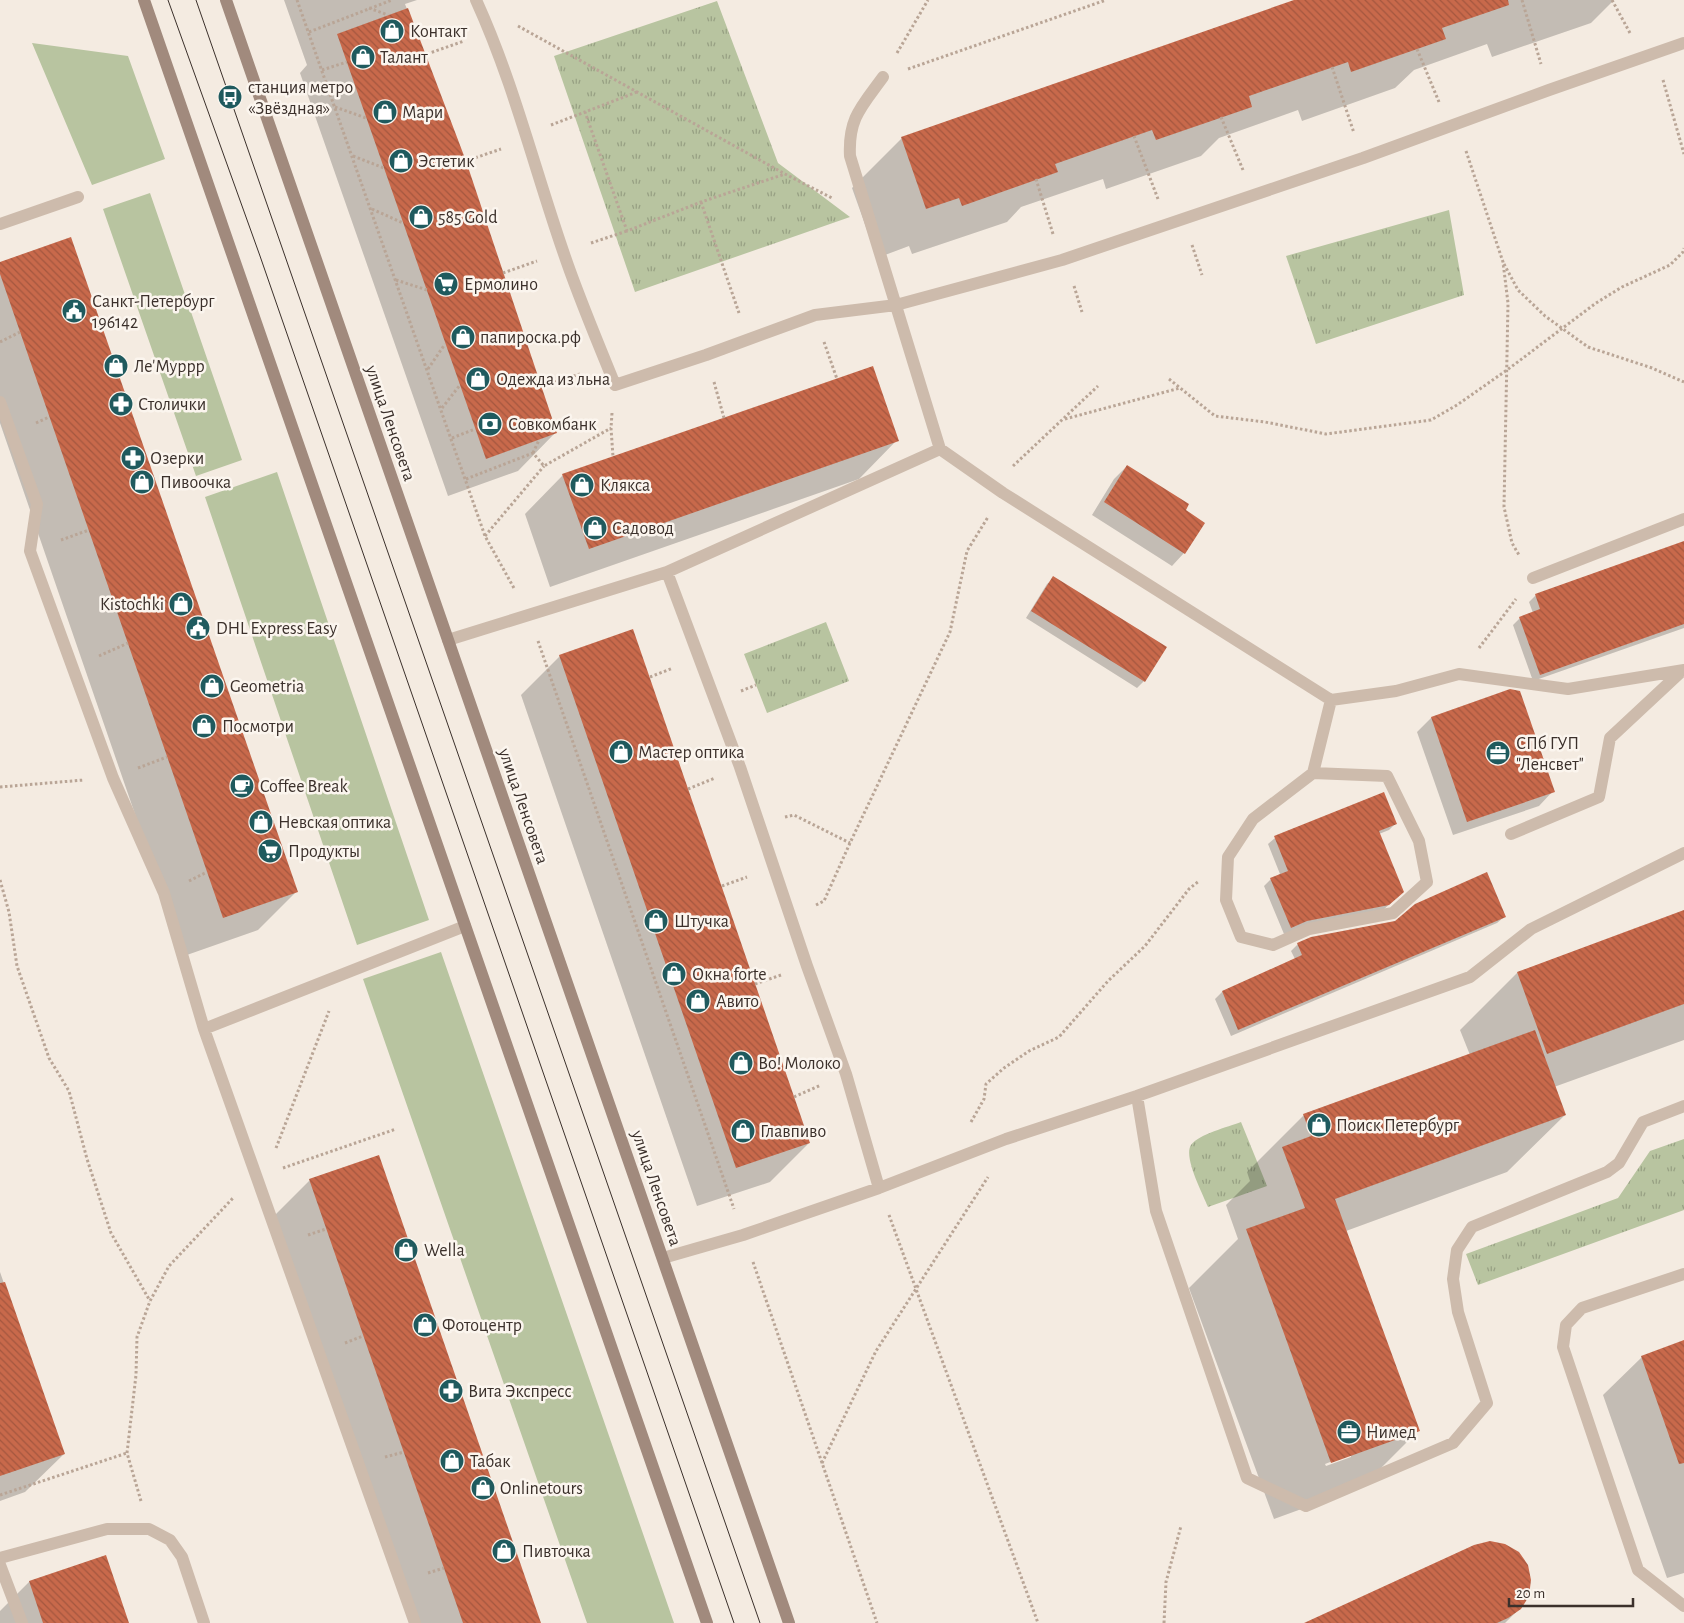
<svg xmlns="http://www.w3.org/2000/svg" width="1684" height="1623" font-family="'Alegreya Sans',sans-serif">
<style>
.grass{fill:#b8c4a0}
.park{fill:url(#park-tufts)}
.shadow{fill:#0003;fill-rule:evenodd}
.building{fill:url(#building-back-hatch)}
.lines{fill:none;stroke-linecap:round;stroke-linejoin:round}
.path{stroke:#b9a596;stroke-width:3;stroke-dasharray:2.5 2.5;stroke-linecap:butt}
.lane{stroke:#cdbbac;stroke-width:12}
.secondary{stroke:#a18a7d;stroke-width:12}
.tram{stroke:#3b302b;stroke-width:1}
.labels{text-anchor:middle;stroke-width:5;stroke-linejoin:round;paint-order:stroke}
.poi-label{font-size:18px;fill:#3b302b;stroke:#fbf5ee;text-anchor:start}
.street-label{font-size:18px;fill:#3b302b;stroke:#fbf5ee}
</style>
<defs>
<pattern id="park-tufts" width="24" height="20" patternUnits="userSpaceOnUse" patternTransform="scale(1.25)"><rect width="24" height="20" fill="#b8c4a0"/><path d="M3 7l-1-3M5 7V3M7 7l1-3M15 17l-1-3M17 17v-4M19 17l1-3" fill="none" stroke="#97a083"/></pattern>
<pattern id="building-back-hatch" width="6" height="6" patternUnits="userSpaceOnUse" patternTransform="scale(1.25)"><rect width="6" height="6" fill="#c8694b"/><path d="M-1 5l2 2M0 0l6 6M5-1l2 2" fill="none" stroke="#a4573f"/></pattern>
</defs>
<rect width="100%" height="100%" fill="#f4ebe1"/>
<!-- grass -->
<path class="grass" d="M 32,43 L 128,56 L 165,159 L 92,185 Z
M 150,193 L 242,460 L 196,476 L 103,209 Z
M 277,472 L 429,920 L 357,945 L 205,497 Z
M 441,952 L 674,1623 L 587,1623 L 363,979 Z"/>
<!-- park -->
<path class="park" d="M 717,1 L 778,163 L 850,217 L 635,292 L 554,56 Z
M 1449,210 L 1464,295 L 1316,344 L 1286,256 Z
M 826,622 L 849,681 L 767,713 L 744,654 Z
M 1241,1122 L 1267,1186 L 1208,1207 C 1203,1194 1183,1157 1191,1145 C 1199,1134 1228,1127 1241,1122 Z
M 1684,1139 L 1684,1210 L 1478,1285 L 1466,1254 L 1618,1198 L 1650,1151 Z"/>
<!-- shadow -->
<path class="shadow" d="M 284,0 L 417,0 L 405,4 L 465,161 L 555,433 L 518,471 L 448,496 L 300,73 L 307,65 Z
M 1297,0 L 1614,0 L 1591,23 L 1492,57 L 1487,44 L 1414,70 L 1395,88 L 1302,121 L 1298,110 L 1219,138 L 1201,156 L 1106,189 L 1103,179 L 1021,207 L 1007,222 L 912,254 L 909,246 L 877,258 L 852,188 L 902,138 Z
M 0,263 L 297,891 L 258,930 L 184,956 L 0,423 Z
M 897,440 L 859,479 L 550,587 L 525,514 L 563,475 Z
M 1127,466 L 1184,511 L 1184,553 L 1172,566 L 1092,515 L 1114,479 Z
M 1684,542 L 1684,628 L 1533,681 L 1513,625 L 1520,618 L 1533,613 L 1529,602 L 1536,595 Z
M 1054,578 L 1165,647 L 1144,681 L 1137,688 L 1026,618 L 1047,584 Z
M 560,656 L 809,1143 L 770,1182 L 697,1206 L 521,695 Z
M 1510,690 L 1553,791 L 1539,806 L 1453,835 L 1417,732 L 1431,718 Z
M 1395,824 L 1389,830 L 1379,834 L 1395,899 L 1381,912 L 1284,934 L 1264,886 L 1271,879 L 1280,874 L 1268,844 L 1275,838 Z
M 1684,912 L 1684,1040 L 1554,1087 L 1565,1115 L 1507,1172 L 1346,1231 L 1419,1430 L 1362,1487 L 1274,1519 L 1189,1288 L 1238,1239 L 1226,1205 L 1250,1181 L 1247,1172 L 1304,1115 L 1470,1055 L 1460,1030 L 1517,973 ZM 1351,1454 L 1351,1457 L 1326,1466 L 1325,1464 Z
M 1504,917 L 1497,923 L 1231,1036 L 1215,999 L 1222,992 L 1295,959 L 1291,951 L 1298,944 Z
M 310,1180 L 540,1623 L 411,1623 L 271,1219 Z
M 0,1272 L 64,1454 L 25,1492 L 0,1501 Z
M 1684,1342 L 1684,1573 L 1667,1578 L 1603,1395 L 1642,1357 Z
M 29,1582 L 128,1623 L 0,1623 L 0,1611 Z
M 1520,1608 L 1505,1623 L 1314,1623 Z"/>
<!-- building -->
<path class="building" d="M 1294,0 L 1508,0 L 1509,5 L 1442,28 L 1446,39 L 1351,72 L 1348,62 L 1249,96 L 1252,107 L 1156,140 L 1152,130 L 1055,164 L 1058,172 L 962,206 L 959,198 L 926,209 L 901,137 Z
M 408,8 L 466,161 L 557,433 L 486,459 L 337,34 Z
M 71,237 L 298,892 L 223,918 L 0,274 L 0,262 Z
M 873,366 L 899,441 L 589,549 L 562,474 Z
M 1127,465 L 1189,504 L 1186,510 L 1205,523 L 1185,554 L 1104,502 Z
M 1684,541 L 1684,624 L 1540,675 L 1519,617 L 1540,609 L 1535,594 Z
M 1053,576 L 1167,647 L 1145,682 L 1031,611 Z
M 633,629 L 810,1143 L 736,1168 L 559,655 Z
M 1510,689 L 1520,691 L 1555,792 L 1467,822 L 1431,717 Z
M 1384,792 L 1397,824 L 1379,831 L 1404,892 L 1389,905 L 1307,921 L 1291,928 L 1270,878 L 1288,871 L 1274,836 Z
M 1487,872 L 1506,917 L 1238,1030 L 1222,991 L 1302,955 L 1297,943 L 1311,937 L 1395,921 L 1415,904 Z
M 1684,910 L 1684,1004 L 1547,1054 L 1517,972 Z
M 1535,1030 L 1566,1115 L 1335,1199 L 1420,1431 L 1331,1463 L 1246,1229 L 1305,1208 L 1282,1147 L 1311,1136 L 1303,1114 Z
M 379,1155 L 541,1623 L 463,1623 L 309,1179 Z
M 5,1282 L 65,1454 L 0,1476 L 0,1283 Z
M 1684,1340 L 1684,1463 L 1679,1464 L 1641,1356 Z
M 1490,1541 L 1505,1544 L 1519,1552 L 1528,1565 L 1531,1580 L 1529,1596 L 1521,1609 L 1508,1618 L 1497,1623 L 1304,1623 L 1474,1545 Z
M 106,1555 L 129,1623 L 43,1623 L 29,1581 Z"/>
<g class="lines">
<!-- path -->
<path class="path" d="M 297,0 L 485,536 L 515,590
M 1522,0 L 1541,64
M 1612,0 L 1630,33
M 369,8 L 388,15
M 518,26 L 785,174 L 832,198
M 309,32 L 392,0
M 1417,49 L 1439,102
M 897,53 L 928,0
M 427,54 L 464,41
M 1332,67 L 1354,133
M 908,69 L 1106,0
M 322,70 L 347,62
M 1663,80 L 1684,154
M 637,92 L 585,112 L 627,231 L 701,202 L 785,174
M 335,107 L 366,118
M 1221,117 L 1243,170
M 551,125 L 585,112
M 1134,136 L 1158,199
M 1466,151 L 1503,262 L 1508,303 L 1504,507 L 1512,543 L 1519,555
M 353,156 L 384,168
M 466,161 L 501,149
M 1036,179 L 1053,234
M 701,202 L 739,313
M 372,209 L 403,223
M 591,243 L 627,231
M 1192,245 L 1202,275
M 1504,264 L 1518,290 L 1545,316 L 1588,347 L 1652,368 L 1684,382
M 503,273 L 537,261
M 396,280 L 427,290
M 1074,286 L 1082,312
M 0,342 L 20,332
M 824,342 L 837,379
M 428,369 L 445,344
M 1169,379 L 1215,416 L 1265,422 L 1326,434 L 1431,420 L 1457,405 L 1507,370 L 1596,303 L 1622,287 L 1670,265 L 1683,252 L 1684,248
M 714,382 L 724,418
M 540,387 L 580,374
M 442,408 L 460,385
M 612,413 L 611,428 L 613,457
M 1065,419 L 1180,388
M 36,423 L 49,417
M 452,438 L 475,429
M 533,453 L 539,440
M 1013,466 L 1098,386
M 466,479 L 533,453 L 544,466 L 611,428
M 485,536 L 544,466
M 61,540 L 89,530
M 538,641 L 734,1209
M 1479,648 L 1516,599
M 99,656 L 128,643
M 650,677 L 673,668
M 741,691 L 756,685
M 138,768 L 167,757
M 0,787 L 84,780
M 688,789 L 715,778
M 785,817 L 794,815 L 850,843
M 0,880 L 9,912 L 17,966 L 49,1058 L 69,1091 L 87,1159 L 111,1233 L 150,1301
M 189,881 L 207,872
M 722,886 L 747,877
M 816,905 L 824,901 L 850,843 L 950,632 L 967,551 L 988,517
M 755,984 L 781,975
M 794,1097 L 821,1085
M 971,1122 L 984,1099 L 986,1084 L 1004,1068 L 1029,1051 L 1059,1037 L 1108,981 L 1145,946 L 1189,889 L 1199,881
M 276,1148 L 329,1011
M 283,1168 L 396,1129
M 889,1215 L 1038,1623
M 308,1235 L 326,1229
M 753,1262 L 877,1623
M 345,1343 L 363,1336
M 385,1457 L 404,1452
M 822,1463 L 876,1351 L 988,1177
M 0,1495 L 127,1453
M 141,1501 L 127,1453 L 136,1375 L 137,1337 L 150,1301 L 169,1266 L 233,1198
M 428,1573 L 444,1568
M 1164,1623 L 1166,1582 L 1181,1526"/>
<!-- lane -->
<path class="lane" d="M 476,0 C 513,81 534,167 563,251 C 578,296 597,340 615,385 L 706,355 L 815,315 L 896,305 L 1062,260 L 1363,158 L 1549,90 L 1684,43
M 883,77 C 862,106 848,118 850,156 L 940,449 L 1003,493 L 1331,700 L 1396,691 L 1459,674 L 1568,689 L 1684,670
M 0,224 L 78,197
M 0,402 L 37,504 L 30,551 L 113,778 L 164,893 L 204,1029 L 415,1623
M 667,572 L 740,767 L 807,966 L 846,1074 L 879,1188
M 1533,578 L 1684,519
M 448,640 L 667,572 L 940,449
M 1313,773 L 1387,776 L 1419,841 L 1427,882 L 1393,913 L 1309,929 L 1273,945 L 1241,937 L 1226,900 L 1228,857 L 1253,819 L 1313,773 L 1331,700
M 1511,834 L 1599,797 L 1610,738 L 1683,670
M 204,1029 L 465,926
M 1137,1096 L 1156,1211 L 1247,1478 L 1306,1506 L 1453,1443 L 1487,1403 L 1458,1312 L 1453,1279 L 1457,1250 L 1472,1227 L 1607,1172 L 1619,1163 L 1643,1122 L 1684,1106
M 663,1258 L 743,1235 L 879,1188 L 1006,1139 L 1137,1096 L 1470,977 L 1531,929 L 1684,853
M 1684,1274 L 1582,1308 L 1566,1325 L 1563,1347 L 1638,1570 L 1684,1606
M 0,1558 L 107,1529 L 149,1529 L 170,1540 L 182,1557 L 204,1623
M 0,1565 L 22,1623"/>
<!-- secondary -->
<path class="secondary" d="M 144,0 L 707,1623
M 226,0 L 789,1623"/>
<!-- tram -->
<path class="tram" d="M 168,0 L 260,256 L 734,1623
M 196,0 L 760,1623"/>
</g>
<!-- icons -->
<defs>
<symbol id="shop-disc" viewBox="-11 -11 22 22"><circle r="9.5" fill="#1f5a5e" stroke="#fbf5ee"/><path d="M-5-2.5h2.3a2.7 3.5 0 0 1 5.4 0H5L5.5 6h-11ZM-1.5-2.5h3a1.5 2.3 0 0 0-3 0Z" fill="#fff"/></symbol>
<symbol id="bus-disc" viewBox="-11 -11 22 22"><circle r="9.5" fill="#1f5a5e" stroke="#fbf5ee"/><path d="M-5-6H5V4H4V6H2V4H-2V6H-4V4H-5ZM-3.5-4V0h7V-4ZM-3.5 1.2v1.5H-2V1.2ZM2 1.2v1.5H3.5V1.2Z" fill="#fff"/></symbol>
<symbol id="supermarket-disc" viewBox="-11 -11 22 22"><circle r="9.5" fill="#1f5a5e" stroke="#fbf5ee"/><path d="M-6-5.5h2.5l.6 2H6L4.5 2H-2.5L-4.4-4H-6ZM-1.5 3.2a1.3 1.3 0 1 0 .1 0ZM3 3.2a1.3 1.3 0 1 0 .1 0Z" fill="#fff"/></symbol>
<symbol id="civic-disc" viewBox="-11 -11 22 22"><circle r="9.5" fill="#1f5a5e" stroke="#fbf5ee"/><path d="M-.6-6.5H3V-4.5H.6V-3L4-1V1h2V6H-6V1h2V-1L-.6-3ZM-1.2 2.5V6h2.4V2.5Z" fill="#fff"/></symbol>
<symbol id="pharmacy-disc" viewBox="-11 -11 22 22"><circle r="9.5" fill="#1f5a5e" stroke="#fbf5ee"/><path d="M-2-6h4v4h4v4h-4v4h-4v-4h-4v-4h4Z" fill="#fff"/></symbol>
<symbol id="bank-disc" viewBox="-11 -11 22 22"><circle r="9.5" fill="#1f5a5e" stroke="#fbf5ee"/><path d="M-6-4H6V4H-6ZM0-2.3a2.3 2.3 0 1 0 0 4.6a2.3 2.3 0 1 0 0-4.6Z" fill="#fff"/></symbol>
<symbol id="office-disc" viewBox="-11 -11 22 22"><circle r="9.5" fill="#1f5a5e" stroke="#fbf5ee"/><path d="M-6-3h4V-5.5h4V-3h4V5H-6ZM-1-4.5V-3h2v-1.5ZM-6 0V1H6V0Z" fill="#fff"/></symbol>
<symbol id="cafe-disc" viewBox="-11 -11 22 22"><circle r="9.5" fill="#1f5a5e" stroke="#fbf5ee"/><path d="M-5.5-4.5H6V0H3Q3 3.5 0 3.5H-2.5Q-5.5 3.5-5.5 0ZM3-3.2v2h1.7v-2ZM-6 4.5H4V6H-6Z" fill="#fff"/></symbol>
</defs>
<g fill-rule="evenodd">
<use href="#shop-disc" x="378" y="17" width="28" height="28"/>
<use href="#shop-disc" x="349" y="43" width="28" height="28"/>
<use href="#bus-disc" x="216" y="83" width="28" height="28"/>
<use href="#shop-disc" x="371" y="98" width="28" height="28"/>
<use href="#shop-disc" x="387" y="147" width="28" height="28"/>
<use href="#shop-disc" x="407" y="203" width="28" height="28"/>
<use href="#supermarket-disc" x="432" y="270" width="28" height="28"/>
<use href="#civic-disc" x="60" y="297" width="28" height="28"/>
<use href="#shop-disc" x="449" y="323" width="28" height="28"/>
<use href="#shop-disc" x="102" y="352" width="28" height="28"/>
<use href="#shop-disc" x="464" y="365" width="28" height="28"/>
<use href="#pharmacy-disc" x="107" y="390" width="28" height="28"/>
<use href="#bank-disc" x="476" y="410" width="28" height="28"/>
<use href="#pharmacy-disc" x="119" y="444" width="28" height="28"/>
<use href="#shop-disc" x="128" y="468" width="28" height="28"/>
<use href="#shop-disc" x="568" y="471" width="28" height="28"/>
<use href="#shop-disc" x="581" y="514" width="28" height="28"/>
<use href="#shop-disc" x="167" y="590" width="28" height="28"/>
<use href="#civic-disc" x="184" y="614" width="28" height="28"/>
<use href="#shop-disc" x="198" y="672" width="28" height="28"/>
<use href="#shop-disc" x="190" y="712" width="28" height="28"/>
<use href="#shop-disc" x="607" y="738" width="28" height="28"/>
<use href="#office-disc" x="1484" y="739" width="28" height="28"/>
<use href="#cafe-disc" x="228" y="772" width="28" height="28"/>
<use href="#shop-disc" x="247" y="808" width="28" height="28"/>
<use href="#supermarket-disc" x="256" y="837" width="28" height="28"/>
<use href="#shop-disc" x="642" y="907" width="28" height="28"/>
<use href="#shop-disc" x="660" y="960" width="28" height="28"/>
<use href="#shop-disc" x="684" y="987" width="28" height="28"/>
<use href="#shop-disc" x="727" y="1049" width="28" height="28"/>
<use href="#shop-disc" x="1305" y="1111" width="28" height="28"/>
<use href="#shop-disc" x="729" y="1117" width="28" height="28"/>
<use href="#shop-disc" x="392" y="1236" width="28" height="28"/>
<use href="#shop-disc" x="411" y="1311" width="28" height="28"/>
<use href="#pharmacy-disc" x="437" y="1377" width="28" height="28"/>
<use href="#office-disc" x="1335" y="1418" width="28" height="28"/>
<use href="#shop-disc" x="438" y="1447" width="28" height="28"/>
<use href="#shop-disc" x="469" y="1474" width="28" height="28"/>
<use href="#shop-disc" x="490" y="1537" width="28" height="28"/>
</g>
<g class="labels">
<!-- poi labels -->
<g class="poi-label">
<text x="410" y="37">Контакт</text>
<text x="380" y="63">Талант</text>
<text x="248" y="93">станция метро<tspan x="248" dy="21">«Звёздная»</tspan></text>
<text x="402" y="118">Мари</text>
<text x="418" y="167">Эстетик</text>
<text x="438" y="223">585 Gold</text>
<text x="464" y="290">Ермолино</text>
<text x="92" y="307">Санкт-Петербург<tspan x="92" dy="21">196142</tspan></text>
<text x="480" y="343">папироска.рф</text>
<text x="134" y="372">Ле'Муррр</text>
<text x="496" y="385">Одежда из льна</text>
<text x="138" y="410">Столички</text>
<text x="508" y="430">Совкомбанк</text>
<text x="150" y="464">Озерки</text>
<text x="160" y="488">Пивоочка</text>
<text x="600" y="491">Клякса</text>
<text x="612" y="534">Садовод</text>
<text x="164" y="610" text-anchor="end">Kistochki</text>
<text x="216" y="634">DHL Express Easy</text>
<text x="230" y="692">Geometria</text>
<text x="222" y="732">Посмотри</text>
<text x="1516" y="749">СПб ГУП<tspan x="1516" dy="21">"Ленсвет"</tspan></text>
<text x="638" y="758">Мастер оптика</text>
<text x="260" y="792">Coffee Break</text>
<text x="278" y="828">Невская оптика</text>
<text x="288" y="857">Продукты</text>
<text x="674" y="927">Штучка</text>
<text x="692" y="980">Окна forte</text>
<text x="716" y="1007">Авито</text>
<text x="758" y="1069">Во! Молоко</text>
<text x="1336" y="1131">Поиск Петербург</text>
<text x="760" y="1137">Главпиво</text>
<text x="424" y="1256">Wella</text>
<text x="442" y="1331">Фотоцентр</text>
<text x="468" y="1397">Вита Экспресс</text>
<text x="1366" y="1438">Нимед</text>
<text x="470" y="1467">Табак</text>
<text x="500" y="1494">Onlinetours</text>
<text x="522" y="1557">Пивточка</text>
</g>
<!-- street labels -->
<g class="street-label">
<text transform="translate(391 423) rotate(71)" y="6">улица Ленсовета</text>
<text transform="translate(524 806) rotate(71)" y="6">улица Ленсовета</text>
<text transform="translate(657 1188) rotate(71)" y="6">улица Ленсовета</text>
</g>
</g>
<!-- scale -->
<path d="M1509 1598v8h124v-8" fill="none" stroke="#3b302b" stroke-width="2.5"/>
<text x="1516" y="1598" font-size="15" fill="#3b302b" stroke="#fbf5ee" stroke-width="4" paint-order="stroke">20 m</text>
</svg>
